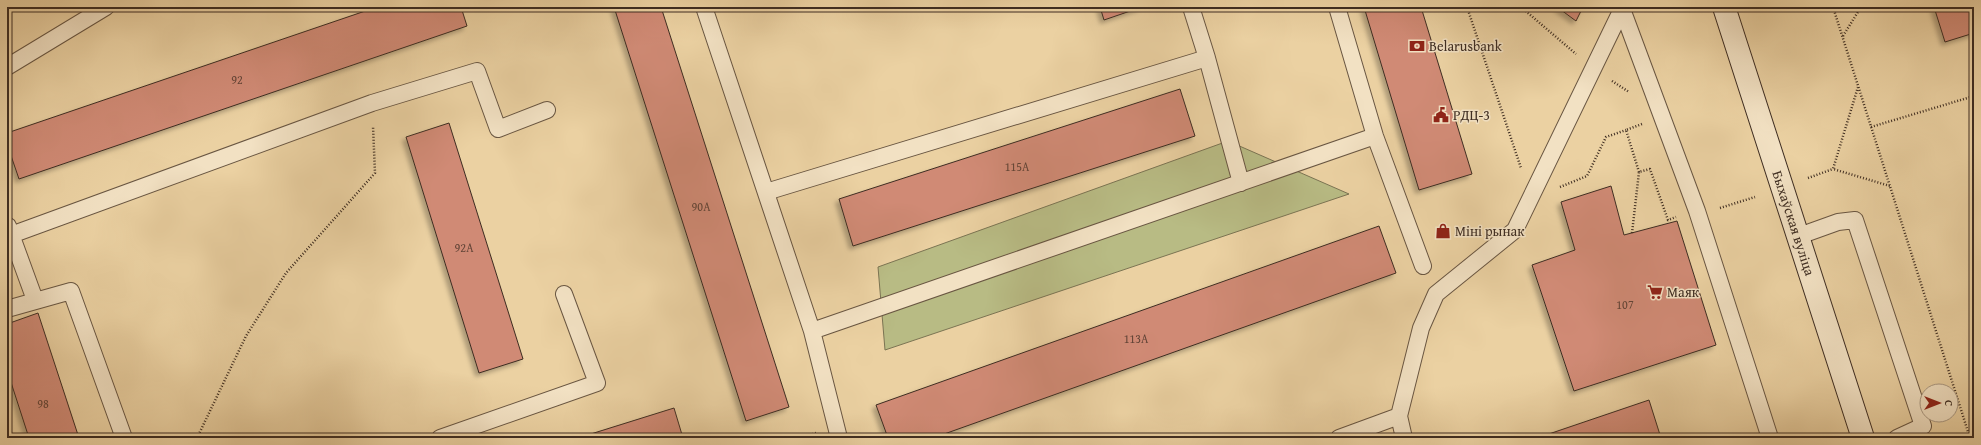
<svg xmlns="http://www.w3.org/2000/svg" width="1981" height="445" font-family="'Gentium Book Plus',serif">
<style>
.green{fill:#b8bb84;stroke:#7b7453}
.building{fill:#d08a75;stroke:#3e2d22;filter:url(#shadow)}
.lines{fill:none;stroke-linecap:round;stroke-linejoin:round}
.lane-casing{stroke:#695642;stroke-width:18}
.secondary-casing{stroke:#3e2d22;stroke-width:24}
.path{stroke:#3e2d22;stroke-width:2.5;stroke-dasharray:1 2;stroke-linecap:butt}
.lane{stroke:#f2e1c3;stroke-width:16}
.secondary{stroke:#f2e1c3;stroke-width:22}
.labels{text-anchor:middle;stroke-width:3;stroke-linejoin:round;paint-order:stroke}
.number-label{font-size:12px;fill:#624437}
.poi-label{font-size:14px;fill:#3e2d22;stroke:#f2e1c3;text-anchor:start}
.street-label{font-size:14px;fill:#3e2d22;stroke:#f2e1c3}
</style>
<defs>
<filter id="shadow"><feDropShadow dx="-3.5" dy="3.5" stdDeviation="2" flood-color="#0004"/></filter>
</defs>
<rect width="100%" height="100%" fill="#ebd1a2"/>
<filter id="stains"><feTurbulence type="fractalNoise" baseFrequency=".005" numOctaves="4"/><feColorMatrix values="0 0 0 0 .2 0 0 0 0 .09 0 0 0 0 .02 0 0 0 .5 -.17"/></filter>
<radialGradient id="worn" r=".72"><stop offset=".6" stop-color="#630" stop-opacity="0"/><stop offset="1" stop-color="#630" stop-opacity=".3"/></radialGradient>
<!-- green -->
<path class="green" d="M 1228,141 L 1349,194 L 885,350 L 878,267 Z"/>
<!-- building -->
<path class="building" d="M 377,7 L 461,7 L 467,26 L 19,179 L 7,144 L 7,133 Z
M 614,7 L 661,7 L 789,407 L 746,421 Z
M 1100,7 L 1142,7 L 1104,20 Z
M 1364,7 L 1421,7 L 1472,174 L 1419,190 Z
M 1557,7 L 1583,7 L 1576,21 Z
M 1934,7 L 1974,7 L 1974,33 L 1945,42 Z
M 1180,89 L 1195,136 L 853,246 L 839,199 Z
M 449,123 L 523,359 L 479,373 L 406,137 Z
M 1611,186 L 1624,235 L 1677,221 L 1716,345 L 1574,391 L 1532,265 L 1575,250 L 1561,202 Z
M 1379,226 L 1396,273 L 933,438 L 888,438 L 876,405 Z
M 38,313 L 79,438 L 29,438 L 7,370 L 7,324 Z
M 1649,400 L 1661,438 L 1537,438 Z
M 674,408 L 683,438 L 578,438 Z"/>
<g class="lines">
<defs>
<path id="lane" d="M 704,7 L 812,331 L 839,438
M 1191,7 L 1207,58 L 1241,183
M 1337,7 L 1375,136 L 1423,266
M 1622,9 L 1697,211 L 1770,438
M 7,67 L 106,7
M 766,192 L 1207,58
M 8,226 L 35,300
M 11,235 L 372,103 L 477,71 L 498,129 L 547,110
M 1799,236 L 1838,222 L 1855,220 L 1923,426 L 1897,438
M 7,309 L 71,291 L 124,438
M 812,331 L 1375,136
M 1399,416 L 1404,438
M 440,438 L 597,383 L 564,294
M 1339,438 L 1399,416 L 1421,328 L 1436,294 L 1515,230 L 1623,7"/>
<g id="secondary">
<path id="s1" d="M 1724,7 L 1863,438"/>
</g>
</defs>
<!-- lane casing -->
<use href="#lane" class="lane-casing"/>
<!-- secondary casing -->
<use href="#secondary" class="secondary-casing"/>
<!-- path -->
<path class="path" d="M 1467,7 L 1521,168
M 1521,7 L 1576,54
M 1833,7 L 1970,438
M 1843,36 L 1861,7
M 1612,81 L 1629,92
M 1858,87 L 1833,169 L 1890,186
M 1871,127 L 1974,96
M 1639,172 L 1626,130 L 1642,124
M 1808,178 L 1833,169
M 1560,187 L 1587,176 L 1606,137 L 1626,130
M 1720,208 L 1755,197
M 1632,233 L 1639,172 L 1650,169 L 1668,220 L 1676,217
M 197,438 L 246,336 L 286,273 L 375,173 L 373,126
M 801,438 L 816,433"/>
<!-- lane -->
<use href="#lane" class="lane"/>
<!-- secondary -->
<use href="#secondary" class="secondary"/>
</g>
<!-- icons -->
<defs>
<symbol id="bank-bare" viewBox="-9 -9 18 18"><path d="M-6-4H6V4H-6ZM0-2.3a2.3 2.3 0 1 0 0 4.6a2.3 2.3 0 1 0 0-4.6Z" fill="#8f2418" stroke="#f2e1c3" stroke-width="2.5" paint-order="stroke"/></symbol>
<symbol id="civic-bare" viewBox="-9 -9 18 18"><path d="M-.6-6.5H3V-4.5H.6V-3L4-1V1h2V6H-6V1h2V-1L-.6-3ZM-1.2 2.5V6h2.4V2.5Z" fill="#8f2418" stroke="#f2e1c3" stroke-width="2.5" paint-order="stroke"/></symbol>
<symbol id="shop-bare" viewBox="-9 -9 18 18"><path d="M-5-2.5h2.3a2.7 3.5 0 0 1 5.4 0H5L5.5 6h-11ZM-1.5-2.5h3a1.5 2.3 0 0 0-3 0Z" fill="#8f2418" stroke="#f2e1c3" stroke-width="2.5" paint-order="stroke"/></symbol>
<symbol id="supermarket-bare" viewBox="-9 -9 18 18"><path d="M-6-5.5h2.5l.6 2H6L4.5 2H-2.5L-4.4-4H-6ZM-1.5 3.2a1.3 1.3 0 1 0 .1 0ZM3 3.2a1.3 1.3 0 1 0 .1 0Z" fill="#8f2418" stroke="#f2e1c3" stroke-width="2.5" paint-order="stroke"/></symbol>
</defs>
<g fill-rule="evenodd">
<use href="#bank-bare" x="1406" y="35" width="22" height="22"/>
<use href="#civic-bare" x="1430" y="104" width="22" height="22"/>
<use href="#shop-bare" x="1432" y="220" width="22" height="22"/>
<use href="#supermarket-bare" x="1644" y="281" width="22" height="22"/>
</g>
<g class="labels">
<!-- number labels -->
<g class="number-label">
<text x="237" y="84">92</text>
<text x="1017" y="171">115А</text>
<text x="701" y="211">90А</text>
<text x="464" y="252">92А</text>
<text x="1625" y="309">107</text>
<text x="1136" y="343">113А</text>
<text x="43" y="408">98</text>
</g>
<!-- poi labels -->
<g class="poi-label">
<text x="1429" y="51">Belarusbank</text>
<text x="1453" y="120">РДЦ-3</text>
<text x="1455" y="236">Міні рынак</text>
<text x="1667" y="297">Маяк</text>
</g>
<!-- street labels -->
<g class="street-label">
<text dy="5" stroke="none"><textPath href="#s1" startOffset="227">Быхаўская вуліца</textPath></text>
</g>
</g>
<!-- margin -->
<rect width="1981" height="445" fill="none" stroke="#ebd1a2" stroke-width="24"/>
<rect x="8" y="8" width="1965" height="429" fill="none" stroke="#3e2d22" stroke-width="2"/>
<rect x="12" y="12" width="1957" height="421" fill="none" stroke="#3e2d22"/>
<!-- north arrow -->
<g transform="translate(1939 403) rotate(90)"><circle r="19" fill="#f2e1c3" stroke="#aa9983"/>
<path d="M0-3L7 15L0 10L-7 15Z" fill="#8f2418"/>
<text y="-6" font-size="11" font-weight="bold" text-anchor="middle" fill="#3e2d22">С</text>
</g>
<rect width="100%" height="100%" filter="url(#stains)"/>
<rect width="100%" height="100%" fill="url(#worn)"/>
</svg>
